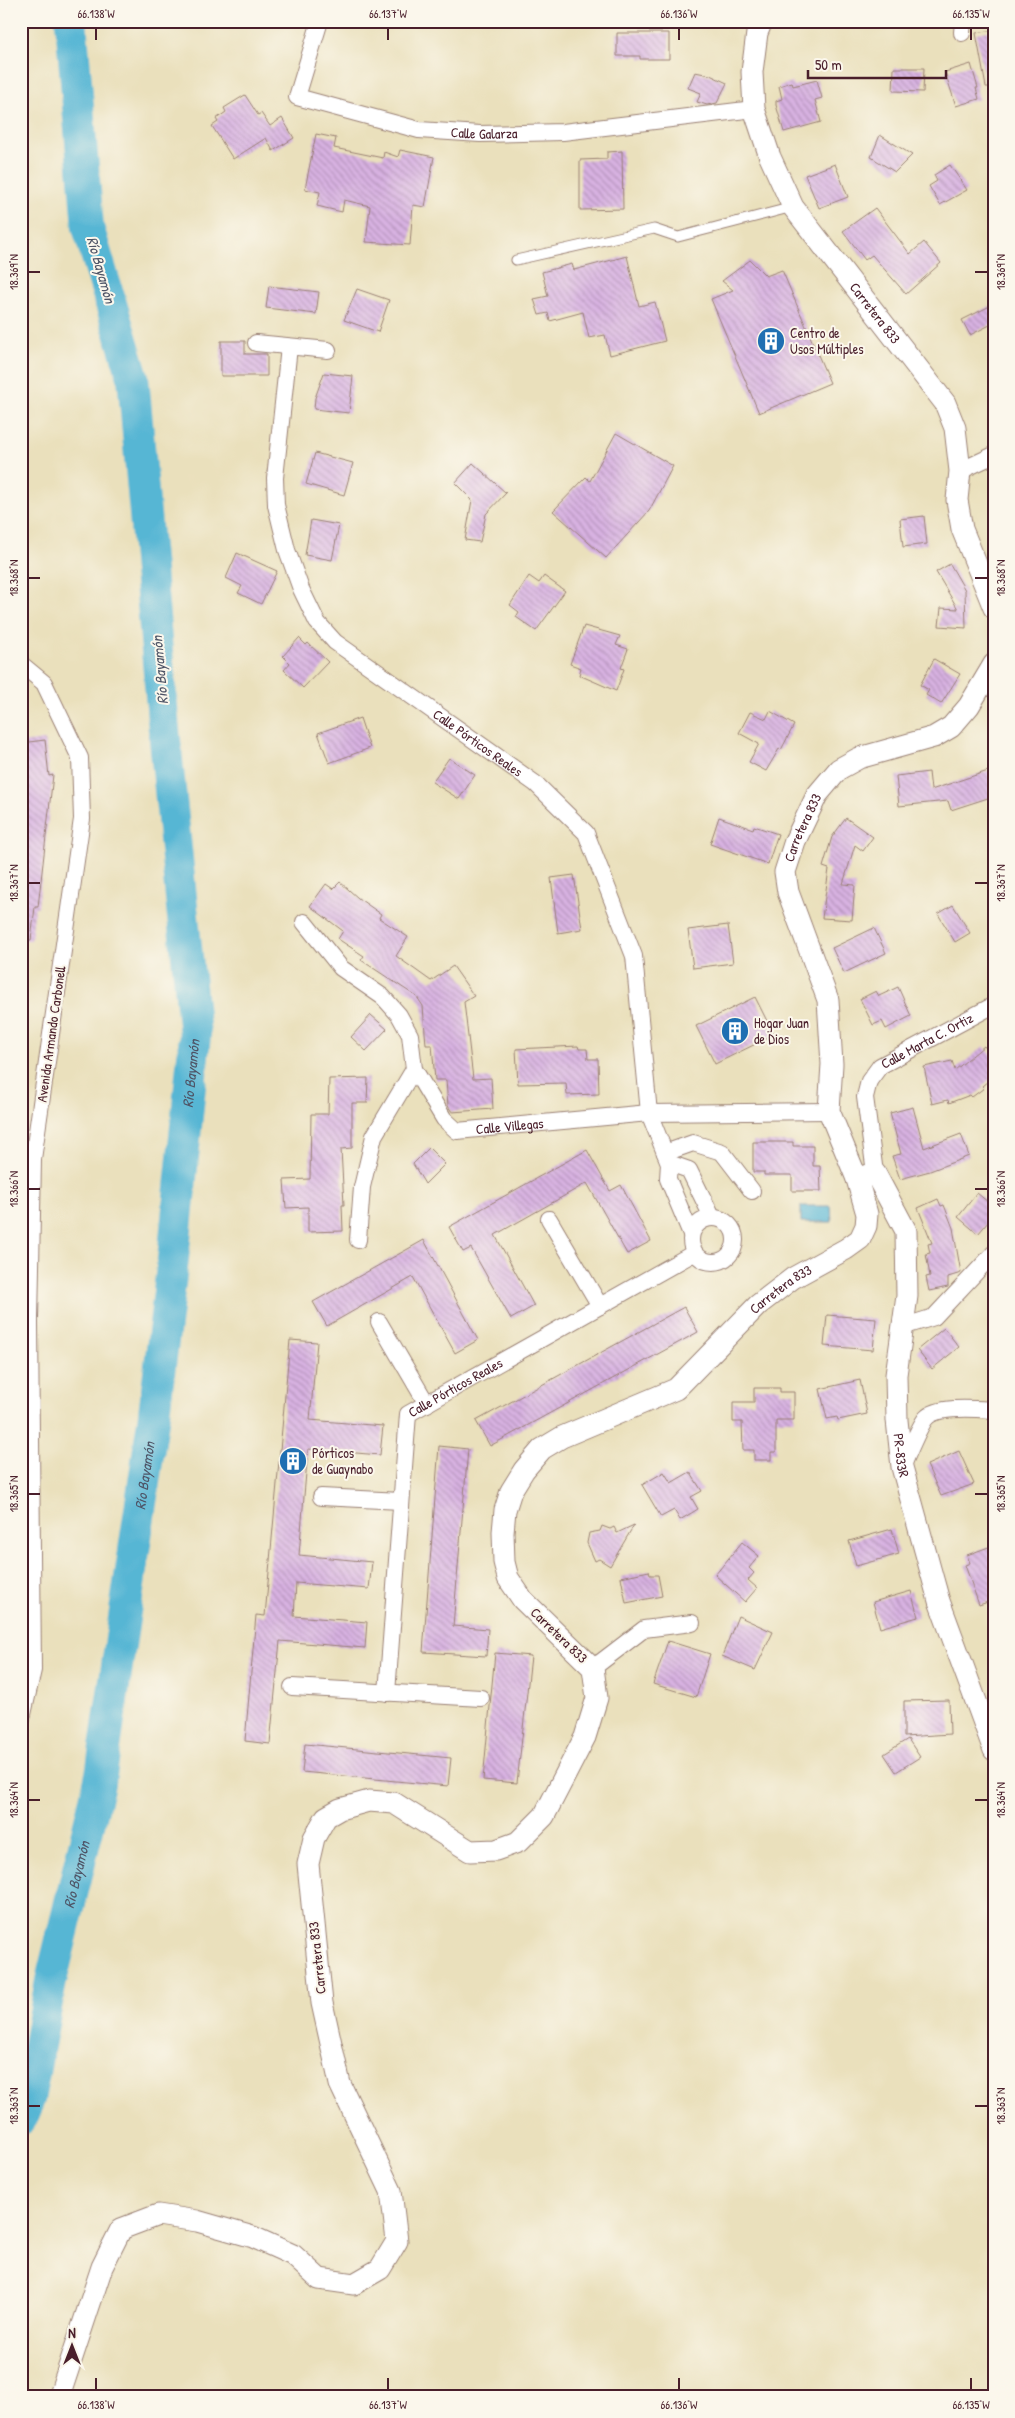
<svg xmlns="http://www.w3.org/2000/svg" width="1015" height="2418" font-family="'Patrick Hand',sans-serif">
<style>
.water{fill:#56b6d4;stroke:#506a80}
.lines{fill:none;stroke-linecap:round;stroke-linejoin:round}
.river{stroke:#56b6d4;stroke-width:32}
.building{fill:url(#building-back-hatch)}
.service-casing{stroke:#9a8074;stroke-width:11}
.minor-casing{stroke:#9a8074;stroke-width:18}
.tertiary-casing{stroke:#9a8074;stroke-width:23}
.service{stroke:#fff;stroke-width:9}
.minor{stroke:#fff;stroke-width:16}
.tertiary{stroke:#fff;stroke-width:21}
.ticks{fill:none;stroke:#4a1f2b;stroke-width:2}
.labels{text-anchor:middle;stroke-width:4;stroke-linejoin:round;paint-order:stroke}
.street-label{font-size:14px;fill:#4a1f2b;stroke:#fbf7ec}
.poi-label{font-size:14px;fill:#4a1f2b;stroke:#fbf7ec;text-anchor:start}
.water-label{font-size:15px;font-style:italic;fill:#4e5466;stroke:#fbf7ec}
.neatline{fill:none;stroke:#4a1f2b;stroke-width:2}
.ticks-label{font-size:12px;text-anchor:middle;fill:#4a1f2b}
</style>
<defs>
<pattern id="building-back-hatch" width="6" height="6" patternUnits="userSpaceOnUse" patternTransform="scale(1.25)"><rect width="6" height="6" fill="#d8b2e2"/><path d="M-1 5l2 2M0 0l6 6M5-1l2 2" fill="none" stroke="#b190b7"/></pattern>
</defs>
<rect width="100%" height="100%" fill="#fbf7ec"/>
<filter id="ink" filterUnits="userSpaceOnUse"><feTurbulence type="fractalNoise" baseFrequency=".02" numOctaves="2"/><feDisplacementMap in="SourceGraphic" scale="10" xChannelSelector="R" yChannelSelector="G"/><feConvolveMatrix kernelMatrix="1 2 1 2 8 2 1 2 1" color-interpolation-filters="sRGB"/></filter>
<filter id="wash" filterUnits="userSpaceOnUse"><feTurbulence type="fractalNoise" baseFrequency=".0096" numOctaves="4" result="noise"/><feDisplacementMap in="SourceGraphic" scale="20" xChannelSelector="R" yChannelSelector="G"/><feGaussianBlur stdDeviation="1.12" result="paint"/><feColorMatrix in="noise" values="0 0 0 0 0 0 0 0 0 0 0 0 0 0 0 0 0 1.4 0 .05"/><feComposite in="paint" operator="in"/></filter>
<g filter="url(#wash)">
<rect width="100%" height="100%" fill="#eae0bc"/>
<!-- water -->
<path class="water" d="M 801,1206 L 831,1206 L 832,1222 L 801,1222 Z"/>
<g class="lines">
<!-- river -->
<path class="river" id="s1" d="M 21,2119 L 29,2099 L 51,1981 L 101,1775 L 154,1414 L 173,1259 L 195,1035 L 164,730 L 133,377 L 88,227 L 71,21"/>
</g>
<g id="blocks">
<!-- building -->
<path class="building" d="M 994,30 L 994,87 L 986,87 L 976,33 Z
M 617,33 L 669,33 L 669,59 L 640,59 L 640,56 L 617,56 Z
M 971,64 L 978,88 L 976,88 L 979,99 L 956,106 L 945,72 Z
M 894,68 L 924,68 L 923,92 L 893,91 Z
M 695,72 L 710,75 L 727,83 L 717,103 L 707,105 L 697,102 L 701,93 L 688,88 Z
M 817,80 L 822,98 L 815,100 L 821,122 L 784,132 L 776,105 L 776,101 L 782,99 L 779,86 L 792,82 L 793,86 Z
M 245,95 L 258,115 L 261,113 L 270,126 L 282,118 L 294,138 L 273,151 L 266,138 L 233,159 L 212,126 L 218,122 L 216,119 L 226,112 L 224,108 Z
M 316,134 L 336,138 L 334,148 L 383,158 L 384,152 L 398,157 L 400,150 L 434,157 L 425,207 L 413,205 L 410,245 L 366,242 L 370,206 L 344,200 L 342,212 L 317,206 L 320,192 L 305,189 Z
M 880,135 L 912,155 L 895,172 L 871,157 Z
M 622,151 L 623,209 L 580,210 L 580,160 L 607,159 L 607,152 Z
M 835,164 L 848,197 L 819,208 L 805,175 Z
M 950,165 L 967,190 L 940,205 L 929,186 L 937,181 L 934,175 Z
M 875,208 L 910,254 L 924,242 L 941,263 L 906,294 L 872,255 L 865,260 L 843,231 Z
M 627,256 L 639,306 L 655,302 L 665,341 L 610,355 L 605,335 L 589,338 L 583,312 L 550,321 L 548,313 L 539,315 L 534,299 L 548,296 L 542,272 L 572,264 L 574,270 Z
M 750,260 L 766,276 L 782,270 L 830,383 L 759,413 L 711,299 L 733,290 L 722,281 Z
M 269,286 L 319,292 L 316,314 L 266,308 Z
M 357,289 L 389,300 L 378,332 L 344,320 Z
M 994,304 L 994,323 L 970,335 L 962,320 Z
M 221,341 L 245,341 L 245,354 L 267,354 L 267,376 L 221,376 Z
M 324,373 L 353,376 L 349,413 L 314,409 L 315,398 Z
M 616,433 L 673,466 L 649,511 L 606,558 L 553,511 L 586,477 L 590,481 Z
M 315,453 L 353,463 L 344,495 L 306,484 Z
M 473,463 L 506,493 L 486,514 L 480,542 L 465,540 L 472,500 L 455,483 Z
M 924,516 L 927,544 L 903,547 L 900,519 Z
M 311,520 L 339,525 L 332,560 L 305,555 Z
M 237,553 L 277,571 L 261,604 L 238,593 L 242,586 L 226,578 Z
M 950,564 L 965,590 L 966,628 L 939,626 L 941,608 L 958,609 L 936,572 Z
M 529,576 L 539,583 L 544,576 L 565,591 L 536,631 L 516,617 L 519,612 L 510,605 Z
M 584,626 L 620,636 L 616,645 L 628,649 L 621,668 L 624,669 L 616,691 L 579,675 L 581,668 L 570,664 Z
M 299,638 L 306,645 L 308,643 L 328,662 L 303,688 L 284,670 L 290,663 L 283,656 Z
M 934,659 L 960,674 L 941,704 L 926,695 L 929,690 L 920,685 Z
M 770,711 L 794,725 L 781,750 L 779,749 L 766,771 L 749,762 L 759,744 L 739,733 L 750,712 L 766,719 Z
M 360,718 L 370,748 L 329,763 L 318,733 Z
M 45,740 L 49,776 L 53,775 L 38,907 L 35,907 L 31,940 L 21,940 L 21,743 Z
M 449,758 L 475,775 L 459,799 L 432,782 Z
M 994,769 L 994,796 L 951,810 L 948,801 L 899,806 L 896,776 L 929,772 L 931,790 Z
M 719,817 L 753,829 L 754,826 L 778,834 L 768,864 L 710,844 Z
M 846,818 L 873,837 L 863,851 L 855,845 L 843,884 L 855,885 L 852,920 L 822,918 L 829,869 L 823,867 L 832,837 Z
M 574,875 L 582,929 L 558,933 L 551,878 Z
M 340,882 L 358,898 L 381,914 L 379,918 L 408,937 L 396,956 L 431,981 L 453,966 L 474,996 L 464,1002 L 473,1079 L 491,1078 L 493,1109 L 452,1112 L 448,1106 L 446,1080 L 435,1080 L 432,1045 L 426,1045 L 423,1006 L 417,997 L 361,960 L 364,956 L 338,939 L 343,931 L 310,906 L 326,884 L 333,889 Z
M 953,905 L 970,933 L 955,942 L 938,914 Z
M 728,925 L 733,963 L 693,968 L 688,930 Z
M 874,928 L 886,953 L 844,973 L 832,948 Z
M 898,987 L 911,1016 L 886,1029 L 882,1021 L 873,1025 L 860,999 L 876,991 L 879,996 Z
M 755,997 L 774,1035 L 715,1064 L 696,1026 Z
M 371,1015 L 387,1029 L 366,1051 L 351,1037 Z
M 578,1046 L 579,1049 L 587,1049 L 588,1059 L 598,1059 L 599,1094 L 567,1095 L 566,1083 L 518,1084 L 516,1049 Z
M 984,1046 L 994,1058 L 994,1076 L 982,1086 L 984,1088 L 972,1097 L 970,1095 L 949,1103 L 948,1100 L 932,1104 L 924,1067 L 952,1061 L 955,1070 Z
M 368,1078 L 367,1103 L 352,1103 L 352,1148 L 341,1149 L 344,1205 L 342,1205 L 343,1231 L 308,1232 L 308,1207 L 286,1208 L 284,1180 L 310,1179 L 311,1114 L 328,1114 L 329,1079 Z
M 913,1107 L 924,1148 L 961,1134 L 969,1156 L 930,1171 L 900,1179 L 892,1156 L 901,1154 L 890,1113 Z
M 753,1142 L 793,1142 L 793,1146 L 813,1146 L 813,1166 L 820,1166 L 821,1191 L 792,1191 L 792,1175 L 764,1175 L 764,1172 L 753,1172 Z
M 429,1148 L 445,1164 L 425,1184 L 413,1164 Z
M 587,1150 L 610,1191 L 621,1185 L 651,1241 L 627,1254 L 587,1183 L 495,1235 L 534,1306 L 511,1319 L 471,1248 L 463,1252 L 449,1227 Z
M 977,1193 L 994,1207 L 994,1215 L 978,1234 L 958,1217 Z
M 938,1199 L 941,1206 L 944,1205 L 953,1228 L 961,1273 L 948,1277 L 948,1287 L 929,1291 L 926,1277 L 930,1276 L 926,1254 L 930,1253 L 928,1244 L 932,1243 L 918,1208 Z
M 424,1240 L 478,1340 L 455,1353 L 413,1277 L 327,1326 L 313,1302 Z
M 684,1307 L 698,1332 L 490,1446 L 476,1421 Z
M 827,1315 L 876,1319 L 873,1350 L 824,1346 Z
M 944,1328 L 959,1347 L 932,1369 L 917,1350 Z
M 290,1340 L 317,1342 L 310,1420 L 383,1426 L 380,1455 L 308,1449 L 299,1555 L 372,1562 L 369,1589 L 296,1583 L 294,1616 L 367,1622 L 365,1648 L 280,1641 L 270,1744 L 245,1741 L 256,1615 L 265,1616 Z
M 860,1380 L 867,1414 L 838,1420 L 837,1417 L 827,1419 L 820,1389 Z
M 754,1388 L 780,1388 L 780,1392 L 794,1392 L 794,1420 L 776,1420 L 776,1452 L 771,1452 L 771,1460 L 754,1460 L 754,1450 L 743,1450 L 742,1422 L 733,1422 L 733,1402 L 754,1402 Z
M 439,1446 L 468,1449 L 453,1626 L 488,1629 L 486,1656 L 423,1652 Z
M 959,1451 L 974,1484 L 941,1496 L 927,1465 Z
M 664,1472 L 671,1483 L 690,1472 L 702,1491 L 691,1497 L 698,1509 L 680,1520 L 674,1510 L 661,1517 L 642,1485 Z
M 634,1525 L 610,1566 L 599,1559 L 595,1561 L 587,1543 L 589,1533 L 600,1531 L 602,1526 L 610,1529 L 614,1527 L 617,1533 Z
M 892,1529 L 899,1554 L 856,1566 L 849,1541 Z
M 742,1542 L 759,1556 L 749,1568 L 754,1573 L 748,1580 L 757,1588 L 745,1602 L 715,1575 Z
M 994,1545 L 994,1600 L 979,1605 L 965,1565 L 970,1563 L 967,1555 Z
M 649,1571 L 650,1575 L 658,1575 L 662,1596 L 626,1603 L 621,1577 Z
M 911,1591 L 918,1617 L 880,1628 L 873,1602 Z
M 738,1616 L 773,1632 L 755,1670 L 722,1656 Z
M 668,1641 L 710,1654 L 696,1697 L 653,1684 Z
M 495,1653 L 531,1656 L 517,1783 L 483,1780 Z
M 949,1700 L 950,1734 L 904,1737 L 904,1701 Z
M 908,1739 L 920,1757 L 896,1772 L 884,1754 Z
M 305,1744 L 451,1758 L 448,1786 L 302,1772 Z"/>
</g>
</g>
<g filter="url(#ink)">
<use href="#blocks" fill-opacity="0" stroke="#9a8074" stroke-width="1"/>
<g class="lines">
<defs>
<path id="service" d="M 516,260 L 654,229 L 678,237 L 793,207"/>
<g id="minor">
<path id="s2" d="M 320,21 L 297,97 L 419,130 L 480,134 L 563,132 L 754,109"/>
<path d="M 962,33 L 963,21"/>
<path d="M 256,343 L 328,350"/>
<path id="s3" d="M 289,347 L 275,478 L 276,505 L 287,550 L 301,589 L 317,622 L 335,642 L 536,784 L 586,833 L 634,956 L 649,1113 L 669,1163 L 668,1179 L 691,1234"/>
<path d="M 960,471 L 994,455"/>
<path d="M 21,664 L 44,683 L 80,758 L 82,819 L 33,1159 L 30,1322 L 33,1670 L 21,1723"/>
<path id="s4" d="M 304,922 L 341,968 L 383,997 L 399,1015 L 410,1035 L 414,1069 L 444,1119 L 457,1131 L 649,1113 L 829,1111"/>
<path d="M 665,1153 L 693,1143 L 722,1152 L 752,1191"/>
<path d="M 669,1163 L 689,1170 L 712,1217"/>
<path id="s5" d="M 875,1173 L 865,1097 L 869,1081 L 880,1066 L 994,1005"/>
<circle cx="713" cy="1240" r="22"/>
<path d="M 549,1219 L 600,1306"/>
<path d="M 358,1240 L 362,1187 L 374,1136 L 414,1069"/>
<path d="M 379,1322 L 427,1404"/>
<path d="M 902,1327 L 934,1317 L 994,1253"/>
<path d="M 902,1467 C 908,1455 918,1428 926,1418 C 938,1405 977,1409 994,1410"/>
<path d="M 321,1497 L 401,1501"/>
<path d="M 593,1668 L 644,1629 L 692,1623"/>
<path d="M 292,1687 L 481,1698"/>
<path id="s6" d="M 387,1693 L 408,1414 L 694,1253"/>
</g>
<g id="tertiary">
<path id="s7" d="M 762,21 L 757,33 L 752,72 L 754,109 L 770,157 L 793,207 L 945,403 L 955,428 L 960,471 L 957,500 L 962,529 L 994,608"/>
<path id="s8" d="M 857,1179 L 875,1173 L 906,1231 L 907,1296 L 896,1375 L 897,1420 L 902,1467 L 939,1601 L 994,1750"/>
<path id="s9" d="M 59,2397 L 102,2267 L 121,2229 L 158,2215 L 197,2221 L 253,2237 L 293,2255 L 319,2279 L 354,2284 L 380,2269 L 397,2241 L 391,2191 L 340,2084 L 322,2003 L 308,1864 L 314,1838 L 326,1817 L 340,1809 L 369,1801 L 394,1803 L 470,1851 L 496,1850 L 518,1842 L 544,1816 L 585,1737 L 597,1698 L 593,1668 L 523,1600 L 508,1578 L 504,1562 L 503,1532 L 505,1510 L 511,1491 L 524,1470 L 542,1449 L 562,1437 L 676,1389 L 758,1305 L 793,1278 L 846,1249 L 860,1239 L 866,1226 L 867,1214 L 857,1179 L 829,1111 L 832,1064 L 828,1000 L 788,892 L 785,872 L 795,841 L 817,795 L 839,769 L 859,758 L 934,737 L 951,727 L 969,706 L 994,664"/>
</g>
</defs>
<!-- service casing -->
<use href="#service" class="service-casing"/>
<!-- minor casing -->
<use href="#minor" class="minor-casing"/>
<!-- tertiary casing -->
<use href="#tertiary" class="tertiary-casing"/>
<!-- service -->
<use href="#service" class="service"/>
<!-- minor -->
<use href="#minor" class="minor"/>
<!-- tertiary -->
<use href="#tertiary" class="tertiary"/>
</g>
</g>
<!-- ticks -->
<path class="ticks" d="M 96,28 L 96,40M 388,28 L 388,40M 679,28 L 679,40M 971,28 L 971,40M 28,272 L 40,272M 975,272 L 988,272M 28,578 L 40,578M 975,578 L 988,578M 28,883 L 40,883M 975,883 L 988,883M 28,1189 L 40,1189M 975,1189 L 988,1189M 28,1494 L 40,1494M 975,1494 L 988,1494M 28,1800 L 40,1800M 975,1800 L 988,1800M 28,2106 L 40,2106M 975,2106 L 988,2106M 96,2378 L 96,2390M 388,2378 L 388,2390M 679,2378 L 679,2390M 971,2378 L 971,2390"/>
<!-- icons -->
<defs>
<symbol id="building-disc" viewBox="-11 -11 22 22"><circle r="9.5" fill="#1f6fb2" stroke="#fbf7ec"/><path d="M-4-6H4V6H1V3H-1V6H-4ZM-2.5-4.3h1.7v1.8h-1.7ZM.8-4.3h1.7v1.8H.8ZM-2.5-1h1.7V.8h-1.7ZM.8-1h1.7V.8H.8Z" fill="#fff"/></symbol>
</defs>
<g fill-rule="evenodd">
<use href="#building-disc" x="755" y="325" width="32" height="32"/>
<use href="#building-disc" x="719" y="1015" width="32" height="32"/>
<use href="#building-disc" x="277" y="1445" width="32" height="32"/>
</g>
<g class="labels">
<!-- street labels -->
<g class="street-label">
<text dy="5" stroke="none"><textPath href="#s2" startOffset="271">Calle Galarza</textPath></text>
<text dy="5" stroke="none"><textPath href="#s7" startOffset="329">Carretera 833</textPath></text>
<text dy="5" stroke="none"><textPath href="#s3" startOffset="485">Calle Pórticos Reales</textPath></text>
<text dy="5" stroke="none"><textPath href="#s9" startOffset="2426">Carretera 833</textPath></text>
<text transform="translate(51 1034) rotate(-82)" y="5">Avenida Armando Carbonell</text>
<text dy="5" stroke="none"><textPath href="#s5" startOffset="165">Calle Marta C. Ortiz</textPath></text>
<text dy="5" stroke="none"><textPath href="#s4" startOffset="320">Calle Villegas</textPath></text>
<text dy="5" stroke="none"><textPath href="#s9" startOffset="1901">Carretera 833</textPath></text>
<text dy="5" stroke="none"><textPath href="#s6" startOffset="334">Calle Pórticos Reales</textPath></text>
<text dy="5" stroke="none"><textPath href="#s8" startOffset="310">PR-833R</textPath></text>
<text transform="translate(559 1635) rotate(44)" y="5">Carretera 833</text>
<text transform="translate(317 1958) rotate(-96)" y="5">Carretera 833</text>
</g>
<!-- poi labels -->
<g class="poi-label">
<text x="790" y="338">Centro de<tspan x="790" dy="16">Usos Múltiples</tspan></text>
<text x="754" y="1028">Hogar Juan<tspan x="754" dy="16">de Dios</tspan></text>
<text x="312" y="1458">Pórticos<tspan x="312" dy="16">de Guaynabo</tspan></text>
</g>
<!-- water labels -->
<g class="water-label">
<text transform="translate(101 270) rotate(74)" y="5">Río Bayamón</text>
<text transform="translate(160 670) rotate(-95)" y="5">Río Bayamón</text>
<text dy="5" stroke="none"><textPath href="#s1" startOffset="1061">Río Bayamón</textPath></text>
<text dy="5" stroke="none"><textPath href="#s1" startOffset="656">Río Bayamón</textPath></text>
<text dy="5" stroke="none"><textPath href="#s1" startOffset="251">Río Bayamón</textPath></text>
</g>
</g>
<!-- margin -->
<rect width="1015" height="2418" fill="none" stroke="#fbf7ec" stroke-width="55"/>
<!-- north arrow -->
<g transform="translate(72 2346)" stroke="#fbf7ec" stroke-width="4" paint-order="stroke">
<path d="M0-4L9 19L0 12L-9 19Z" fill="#4a1f2b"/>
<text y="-8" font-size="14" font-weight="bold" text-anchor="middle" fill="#4a1f2b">N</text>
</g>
<!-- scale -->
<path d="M808 70v8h138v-8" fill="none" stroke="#4a1f2b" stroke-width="2.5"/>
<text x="815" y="70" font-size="15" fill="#4a1f2b" stroke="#fbf7ec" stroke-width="4" paint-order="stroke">50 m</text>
<rect x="28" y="28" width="960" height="2362" class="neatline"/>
<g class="ticks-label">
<text x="96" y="18">66.138°W</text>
<text x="388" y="18">66.137°W</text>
<text x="679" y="18">66.136°W</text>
<text x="971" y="18">66.135°W</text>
<text transform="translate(14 272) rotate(-90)" y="4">18.369°N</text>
<text transform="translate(1001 272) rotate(-90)" y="4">18.369°N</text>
<text transform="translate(14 578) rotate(-90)" y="4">18.368°N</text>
<text transform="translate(1001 578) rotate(-90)" y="4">18.368°N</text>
<text transform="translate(14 883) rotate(-90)" y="4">18.367°N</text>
<text transform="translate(1001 883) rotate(-90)" y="4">18.367°N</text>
<text transform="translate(14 1189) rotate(-90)" y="4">18.366°N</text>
<text transform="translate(1001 1189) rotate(-90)" y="4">18.366°N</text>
<text transform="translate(14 1494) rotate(-90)" y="4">18.365°N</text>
<text transform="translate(1001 1494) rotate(-90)" y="4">18.365°N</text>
<text transform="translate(14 1800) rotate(-90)" y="4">18.364°N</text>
<text transform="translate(1001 1800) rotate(-90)" y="4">18.364°N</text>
<text transform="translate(14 2106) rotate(-90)" y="4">18.363°N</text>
<text transform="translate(1001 2106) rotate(-90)" y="4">18.363°N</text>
<text x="96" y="2409">66.138°W</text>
<text x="388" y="2409">66.137°W</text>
<text x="679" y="2409">66.136°W</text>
<text x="971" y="2409">66.135°W</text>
</g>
</svg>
